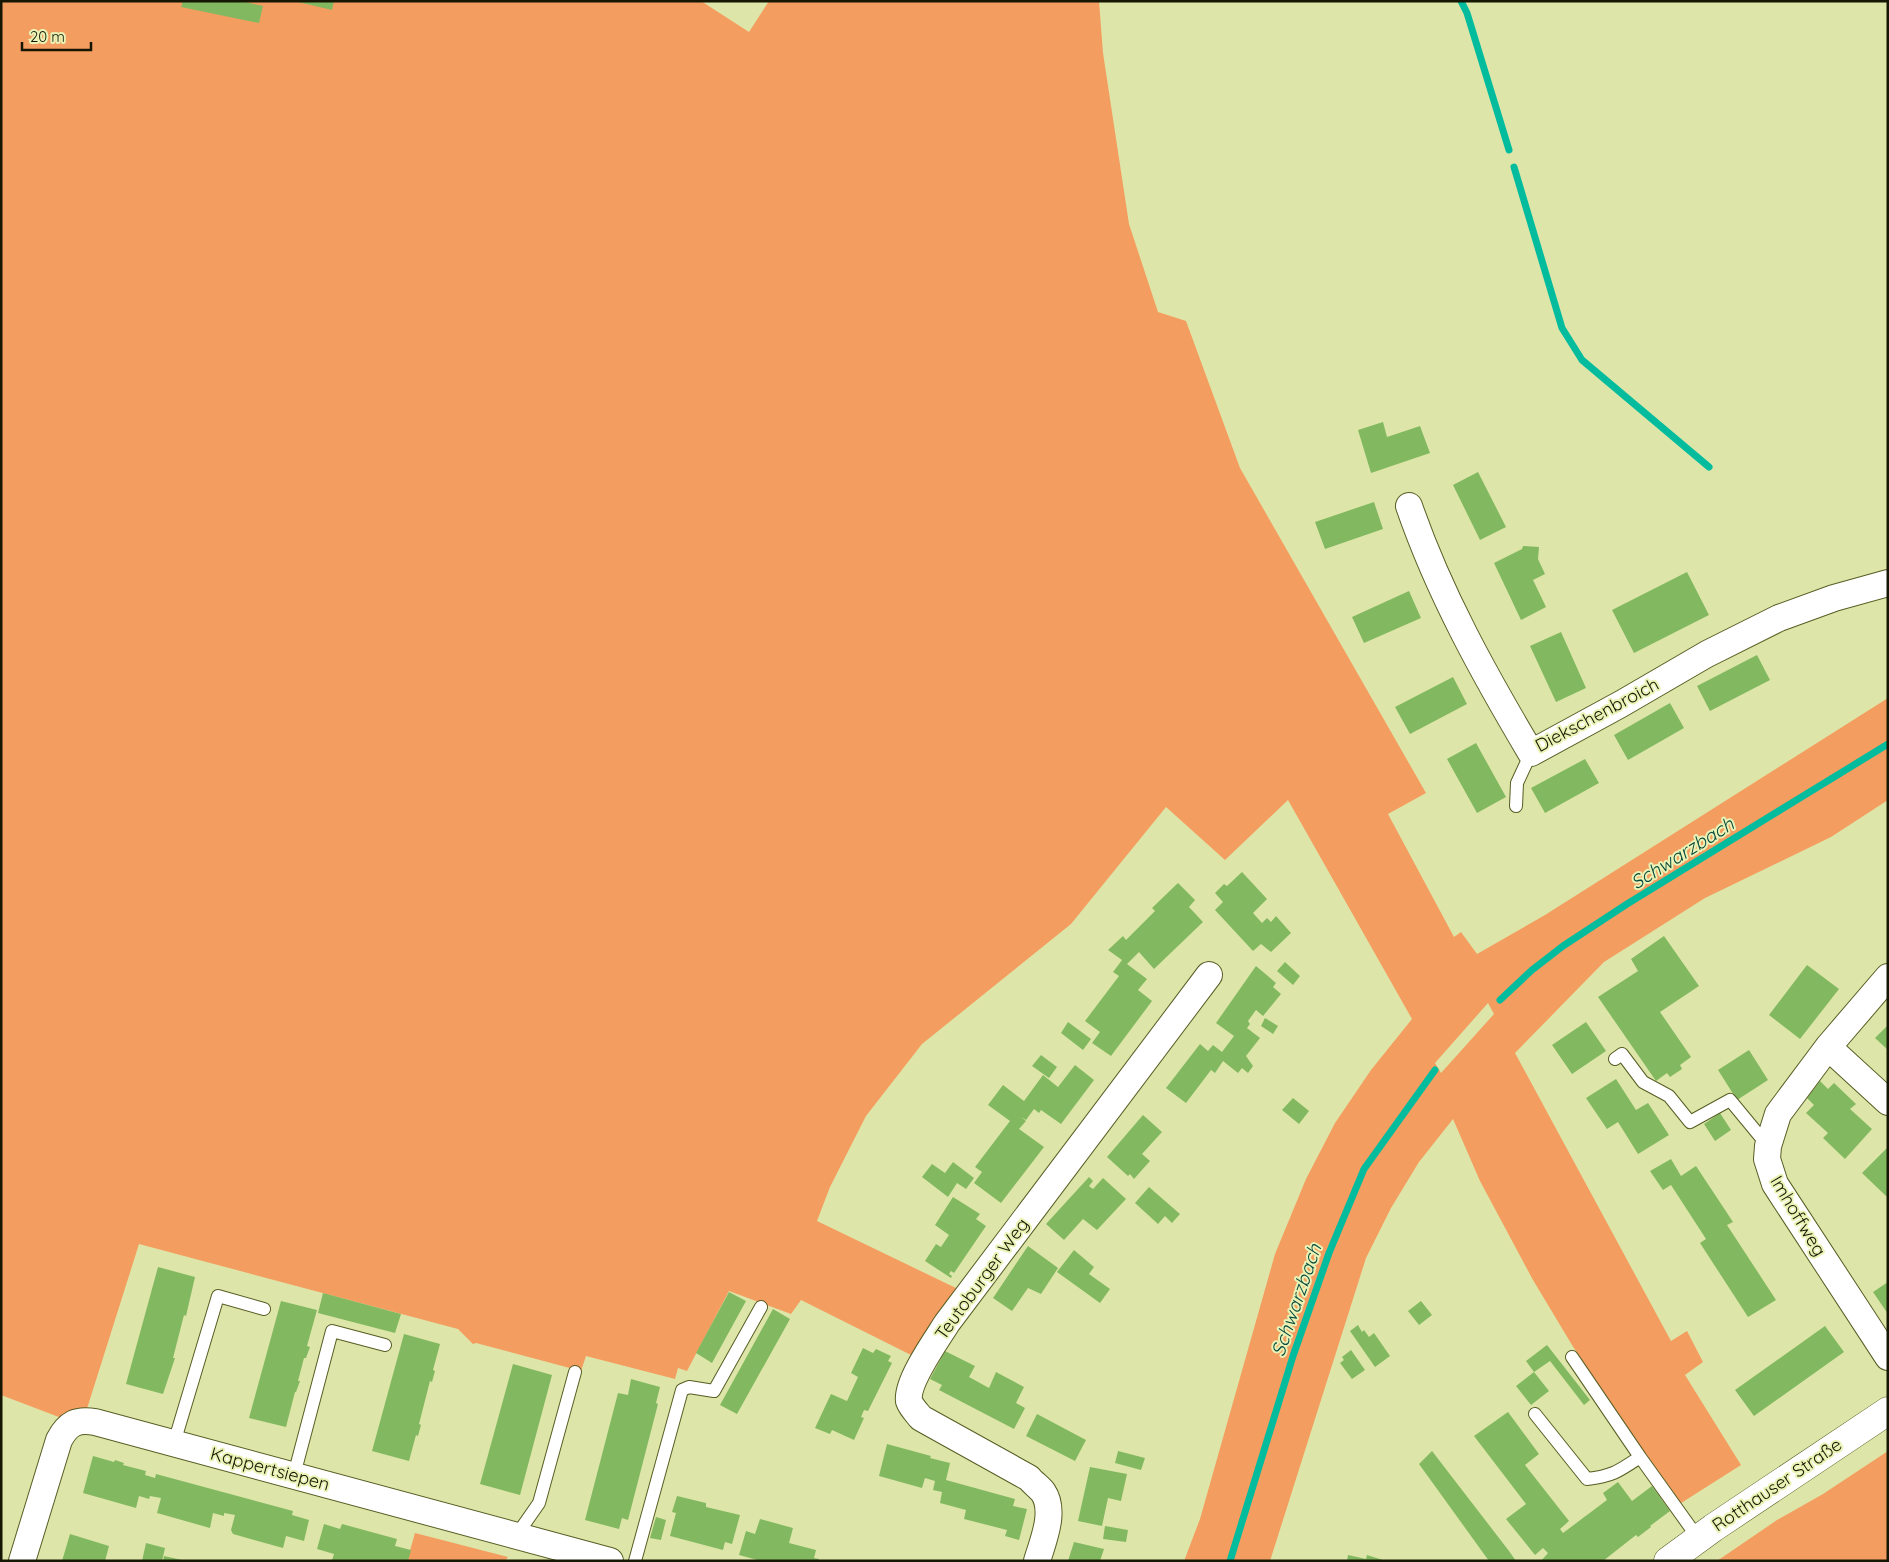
<svg xmlns="http://www.w3.org/2000/svg" width="1889" height="1562" font-family="Quicksand,sans-serif">
<style>
.green{fill:#f49d60;fill-rule:evenodd}
.lines{fill:none;stroke-linecap:round;stroke-linejoin:round}
.stream{stroke:#03bc9d;stroke-width:7}
.building{fill:#82b960}
.service-casing{stroke:#575d23;stroke-width:14}
.minor-casing{stroke:#575d23;stroke-width:28}
.secondary-casing{stroke:#575d23;stroke-width:29}
.service{stroke:#fff;stroke-width:12}
.minor{stroke:#fff;stroke-width:26}
.secondary{stroke:#fff;stroke-width:28}
.labels{text-anchor:middle;stroke-width:4;stroke-linejoin:round;paint-order:stroke}
.street-label{font-size:18px;fill:#151702;stroke:#eaf3b5}
.water-label{font-size:19px;font-style:italic;fill:#084a3d;stroke:#eaf3b5}
</style>
<rect width="100%" height="100%" fill="#dde6a8"/>
<!-- green -->
<path class="green" d="M 1,1 L 701,1 L 749,32 L 769,1 L 1099,1 L 1103,53 L 1129,224 L 1158,312 L 1186,321 L 1240,468 L 1426,793 L 1388,814 L 1454,937 L 1461,932 L 1477,954 L 1545,915 L 1888,698 L 1888,800 L 1831,837 L 1705,898 L 1604,962 L 1515,1053 L 1671,1341 L 1687,1331 L 1703,1362 L 1685,1375 L 1741,1465 L 1678,1505 L 1572,1345 L 1533,1280 L 1480,1181 L 1453,1119 L 1419,1162 L 1391,1208 L 1366,1258 L 1270,1561 L 1184,1561 L 1200,1519 L 1275,1254 L 1306,1179 L 1335,1123 L 1371,1070 L 1412,1019 L 1288,800 L 1225,860 L 1166,807 L 1071,924 L 922,1044 L 866,1116 L 830,1187 L 817,1221 L 958,1289 L 913,1356 L 801,1300 L 791,1314 L 729,1291 L 687,1371 L 678,1368 L 675,1379 L 586,1356 L 581,1371 L 476,1343 L 473,1344 L 458,1329 L 139,1244 L 85,1415 L 72,1422 L 1,1395 ZM 1488,1003 L 1494,1014 L 1441,1073 L 1435,1063 Z
M 1888,1451 L 1888,1561 L 1717,1561 L 1777,1520 L 1823,1494 Z
M 415,1533 L 508,1557 L 505,1561 L 407,1561 Z"/>
<g class="lines">
<!-- stream -->
<path class="stream" d="M 1461,1 L 1467,13 L 1509,150
M 1514,167 L 1562,328 L 1582,360 L 1709,467
M 1500,1000 L 1532,970 L 1563,946 L 1627,904 L 1888,744
M 1230,1561 L 1293,1356 L 1329,1253 L 1364,1169 L 1435,1070"/>
</g>
<!-- building -->
<path class="building" d="M 183,1 L 241,1 L 263,6 L 259,23 L 181,7 Z
M 294,1 L 334,1 L 332,10 Z
M 1383,422 L 1387,437 L 1420,426 L 1430,453 L 1371,473 L 1358,430 Z
M 1478,472 L 1506,527 L 1480,540 L 1453,485 Z
M 1374,502 L 1383,529 L 1325,549 L 1315,522 Z
M 1523,546 L 1539,547 L 1538,559 L 1545,574 L 1533,580 L 1546,607 L 1521,620 L 1494,563 L 1522,549 Z
M 1687,572 L 1709,615 L 1634,653 L 1612,610 Z
M 1409,591 L 1421,618 L 1364,643 L 1352,617 Z
M 1561,632 L 1586,688 L 1556,702 L 1530,646 Z
M 1757,655 L 1770,680 L 1710,711 L 1697,686 Z
M 1453,677 L 1467,704 L 1410,734 L 1395,707 Z
M 1670,703 L 1684,728 L 1628,760 L 1614,735 Z
M 1476,743 L 1506,797 L 1477,813 L 1447,759 Z
M 1585,759 L 1599,783 L 1545,813 L 1531,788 Z
M 1242,872 L 1267,899 L 1253,913 L 1262,923 L 1267,918 L 1271,922 L 1276,916 L 1291,933 L 1271,952 L 1261,944 L 1253,951 L 1215,910 L 1223,902 L 1215,893 L 1224,884 L 1227,886 Z
M 1178,883 L 1195,900 L 1189,907 L 1203,922 L 1154,969 L 1139,952 L 1127,964 L 1147,979 L 1138,990 L 1152,1001 L 1111,1056 L 1092,1043 L 1100,1032 L 1085,1021 L 1119,976 L 1113,972 L 1122,960 L 1108,950 L 1123,936 L 1126,940 L 1155,911 L 1152,908 Z
M 1664,936 L 1699,986 L 1660,1012 L 1691,1057 L 1680,1065 L 1682,1069 L 1670,1077 L 1667,1073 L 1656,1081 L 1598,997 L 1638,971 L 1631,959 Z
M 1285,962 L 1300,976 L 1293,985 L 1277,971 Z
M 1807,965 L 1839,989 L 1800,1039 L 1769,1015 Z
M 1256,966 L 1276,983 L 1273,987 L 1281,994 L 1263,1016 L 1256,1010 L 1248,1021 L 1250,1024 L 1247,1028 L 1260,1038 L 1246,1056 L 1253,1066 L 1248,1073 L 1242,1068 L 1238,1073 L 1223,1061 L 1215,1073 L 1211,1070 L 1186,1103 L 1166,1088 L 1200,1044 L 1208,1051 L 1213,1045 L 1222,1052 L 1234,1036 L 1216,1023 Z
M 1265,1018 L 1278,1026 L 1273,1034 L 1261,1026 Z
M 1068,1022 L 1091,1039 L 1083,1050 L 1061,1033 Z
M 1586,1022 L 1606,1051 L 1572,1074 L 1552,1045 Z
M 1888,1025 L 1888,1050 L 1875,1038 Z
M 1749,1050 L 1768,1080 L 1737,1100 L 1718,1070 Z
M 1041,1055 L 1057,1067 L 1049,1078 L 1032,1066 Z
M 1075,1065 L 1094,1080 L 1061,1124 L 1041,1110 L 1039,1113 L 1034,1109 L 1026,1120 L 1021,1117 L 1026,1121 L 1019,1129 L 1044,1147 L 1001,1203 L 974,1183 L 982,1172 L 975,1167 L 1010,1121 L 988,1105 L 1003,1085 L 1024,1101 L 1043,1075 L 1058,1087 Z
M 1616,1079 L 1636,1110 L 1648,1103 L 1669,1135 L 1638,1154 L 1618,1122 L 1607,1129 L 1586,1098 Z
M 1820,1081 L 1828,1089 L 1834,1083 L 1856,1104 L 1850,1109 L 1872,1129 L 1845,1159 L 1823,1138 L 1828,1133 L 1806,1113 L 1814,1105 L 1807,1098 Z
M 1293,1098 L 1309,1111 L 1299,1124 L 1282,1110 Z
M 1720,1113 L 1731,1130 L 1715,1141 L 1704,1124 Z
M 1143,1115 L 1162,1132 L 1142,1154 L 1150,1161 L 1134,1179 L 1130,1174 L 1128,1176 L 1107,1157 Z
M 1888,1147 L 1888,1195 L 1886,1196 L 1862,1173 Z
M 1671,1159 L 1681,1176 L 1696,1166 L 1733,1222 L 1727,1225 L 1776,1300 L 1748,1317 L 1700,1243 L 1706,1239 L 1671,1185 L 1663,1190 L 1650,1171 Z
M 953,1162 L 974,1178 L 966,1189 L 957,1183 L 948,1197 L 922,1177 L 932,1164 L 945,1173 Z
M 1089,1177 L 1093,1181 L 1089,1186 L 1093,1189 L 1103,1178 L 1126,1199 L 1097,1230 L 1083,1219 L 1064,1240 L 1046,1224 Z
M 1149,1187 L 1180,1214 L 1172,1223 L 1165,1216 L 1158,1224 L 1135,1203 Z
M 953,1197 L 980,1214 L 976,1219 L 986,1226 L 954,1273 L 951,1271 L 949,1274 L 952,1276 L 951,1278 L 925,1261 L 936,1244 L 941,1247 L 949,1235 L 935,1225 Z
M 1028,1246 L 1058,1268 L 1041,1294 L 1028,1288 L 1012,1311 L 993,1298 Z
M 1074,1250 L 1094,1267 L 1089,1274 L 1110,1289 L 1100,1303 L 1057,1272 Z
M 158,1267 L 195,1277 L 186,1316 L 184,1315 L 173,1358 L 175,1358 L 163,1394 L 126,1384 Z
M 1888,1282 L 1888,1314 L 1873,1292 Z
M 729,1292 L 746,1301 L 712,1363 L 696,1353 Z
M 323,1293 L 401,1314 L 395,1333 L 318,1313 Z
M 281,1301 L 317,1310 L 307,1346 L 310,1347 L 306,1358 L 304,1358 L 298,1381 L 300,1381 L 296,1392 L 295,1392 L 286,1427 L 249,1418 Z
M 1421,1301 L 1432,1315 L 1419,1325 L 1408,1311 Z
M 773,1309 L 790,1319 L 737,1414 L 720,1405 Z
M 1358,1325 L 1362,1332 L 1364,1330 L 1369,1337 L 1374,1333 L 1390,1356 L 1375,1367 L 1350,1331 Z
M 1825,1326 L 1844,1352 L 1754,1416 L 1735,1390 Z
M 404,1334 L 440,1344 L 433,1370 L 435,1371 L 432,1382 L 430,1381 L 419,1424 L 421,1425 L 418,1436 L 416,1435 L 409,1461 L 372,1451 Z
M 1547,1345 L 1590,1400 L 1584,1405 L 1550,1361 L 1534,1372 L 1549,1391 L 1531,1405 L 1516,1386 L 1534,1372 L 1526,1361 Z
M 863,1348 L 873,1353 L 876,1349 L 891,1356 L 888,1361 L 892,1363 L 868,1411 L 864,1410 L 861,1417 L 864,1418 L 854,1440 L 832,1430 L 830,1434 L 815,1428 L 831,1394 L 847,1401 L 858,1377 L 851,1373 Z
M 1351,1350 L 1365,1370 L 1352,1379 L 1340,1363 L 1344,1360 L 1342,1357 Z
M 945,1351 L 975,1366 L 969,1377 L 989,1388 L 996,1372 L 1024,1387 L 1016,1403 L 1025,1408 L 1014,1429 L 939,1390 L 942,1385 L 930,1379 Z
M 513,1364 L 552,1375 L 520,1495 L 480,1484 Z
M 631,1379 L 660,1387 L 656,1403 L 658,1404 L 628,1520 L 622,1518 L 619,1529 L 585,1520 L 618,1393 L 628,1395 Z
M 1508,1412 L 1539,1454 L 1525,1465 L 1569,1521 L 1560,1529 L 1563,1533 L 1607,1500 L 1603,1493 L 1618,1482 L 1632,1501 L 1652,1486 L 1670,1511 L 1650,1526 L 1651,1527 L 1638,1537 L 1636,1535 L 1603,1561 L 1541,1561 L 1548,1553 L 1543,1548 L 1535,1555 L 1506,1519 L 1526,1504 L 1474,1436 Z
M 1037,1414 L 1086,1440 L 1075,1461 L 1026,1436 Z
M 887,1444 L 931,1456 L 930,1458 L 950,1463 L 946,1480 L 1015,1499 L 1013,1506 L 1027,1509 L 1019,1540 L 1005,1536 L 1007,1530 L 964,1519 L 966,1510 L 940,1503 L 942,1492 L 933,1490 L 935,1481 L 925,1478 L 922,1488 L 879,1476 Z
M 1118,1451 L 1145,1458 L 1141,1470 L 1115,1463 Z
M 1432,1451 L 1509,1551 L 1516,1561 L 1489,1561 L 1419,1464 Z
M 93,1456 L 114,1462 L 115,1460 L 124,1463 L 123,1465 L 146,1471 L 145,1475 L 155,1478 L 156,1474 L 293,1511 L 292,1515 L 309,1520 L 304,1541 L 286,1536 L 283,1548 L 233,1534 L 231,1530 L 235,1515 L 224,1513 L 224,1516 L 213,1513 L 210,1528 L 157,1513 L 161,1498 L 150,1496 L 149,1499 L 139,1496 L 136,1508 L 83,1493 Z
M 1090,1467 L 1127,1474 L 1121,1501 L 1108,1498 L 1102,1526 L 1078,1521 Z
M 677,1496 L 706,1503 L 706,1507 L 740,1515 L 732,1544 L 725,1542 L 723,1550 L 670,1536 L 676,1513 L 672,1512 Z
M 656,1517 L 666,1520 L 661,1540 L 650,1538 Z
M 760,1519 L 793,1528 L 789,1543 L 816,1550 L 814,1558 L 819,1559 L 819,1561 L 761,1561 L 739,1555 L 746,1531 L 755,1534 Z
M 324,1524 L 340,1529 L 342,1524 L 397,1539 L 395,1546 L 411,1550 L 408,1561 L 332,1560 L 334,1554 L 317,1549 Z
M 1105,1526 L 1128,1530 L 1126,1542 L 1103,1539 Z
M 70,1534 L 109,1546 L 105,1561 L 62,1561 Z
M 1074,1542 L 1104,1549 L 1100,1561 L 1068,1561 Z
M 146,1543 L 165,1548 L 162,1561 L 142,1561 Z
M 1348,1555 L 1366,1559 L 1367,1555 L 1386,1561 L 1347,1561 Z
M 164,1556 L 182,1560 L 182,1561 L 163,1561 Z"/>
<g class="lines">
<defs>
<path id="service" d="M 1516,806 L 1517,783 L 1531,753
M 1615,1059 L 1622,1054 L 1643,1082 L 1669,1096 L 1690,1122 L 1730,1100 L 1768,1146
M 1572,1357 L 1640,1457
M 1535,1414 L 1587,1479 C 1613,1476 1619,1471 1640,1457 L 1698,1538
M 174,1443 L 218,1296 L 264,1309
M 294,1475 L 332,1331 L 385,1345
M 516,1536 L 539,1503 L 575,1372
M 635,1561 L 682,1390 L 689,1387 L 714,1391 L 761,1307"/>
<path id="minor" d="M 1409,506 C 1439,593 1484,674 1531,753 L 1621,704 L 1707,654 L 1779,618 L 1834,598 L 1888,583
M 1888,977 L 1828,1047 L 1778,1114 L 1768,1146 L 1767,1159 L 1775,1184 L 1888,1357
M 1828,1047 L 1888,1102
M 22,1561 L 59,1440 C 68,1423 77,1419 95,1422 L 610,1561
M 1037,1561 C 1043,1541 1056,1511 1043,1492 C 1039,1487 1033,1483 1029,1478 L 921,1418 C 917,1413 911,1407 909,1401 C 906,1382 937,1339 947,1323 L 1209,975"/>
<path id="secondary" d="M 1668,1561 L 1713,1528 L 1888,1411"/>
</defs>
<!-- service casing -->
<use href="#service" class="service-casing"/>
<!-- minor casing -->
<use href="#minor" class="minor-casing"/>
<!-- secondary casing -->
<use href="#secondary" class="secondary-casing"/>
<!-- service -->
<use href="#service" class="service"/>
<!-- minor -->
<use href="#minor" class="minor"/>
<!-- secondary -->
<use href="#secondary" class="secondary"/>
</g>
<g class="labels">
<!-- street labels -->
<g class="street-label">
<text transform="translate(1597 715) rotate(-28)" y="6">Diekschenbroich</text>
<text transform="translate(1798 1216) rotate(59)" y="6">Imhoffweg</text>
<text transform="translate(982 1279) rotate(-54)" y="6">Teutoburger Weg</text>
<text transform="translate(270 1469) rotate(15)" y="6">Kappertsiepen</text>
<text transform="translate(1777 1485) rotate(-34)" y="6">Rotthauser Straße</text>
</g>
<!-- water labels -->
<g class="water-label">
<text transform="translate(1682 853) rotate(-32)" y="7">Schwarzbach</text>
<text transform="translate(1296 1300) rotate(-71)" y="7">Schwarzbach</text>
</g>
</g>
<!-- border -->
<rect width="1889" height="1562" fill="none" stroke="#151702" stroke-width="5"/>
<!-- scale -->
<path d="M22 42v8h69v-8" fill="none" stroke="#151702" stroke-width="2.5"/>
<text x="30" y="42" font-size="15" fill="#151702" stroke="#eaf3b5" stroke-width="4" paint-order="stroke">20 m</text>
</svg>
